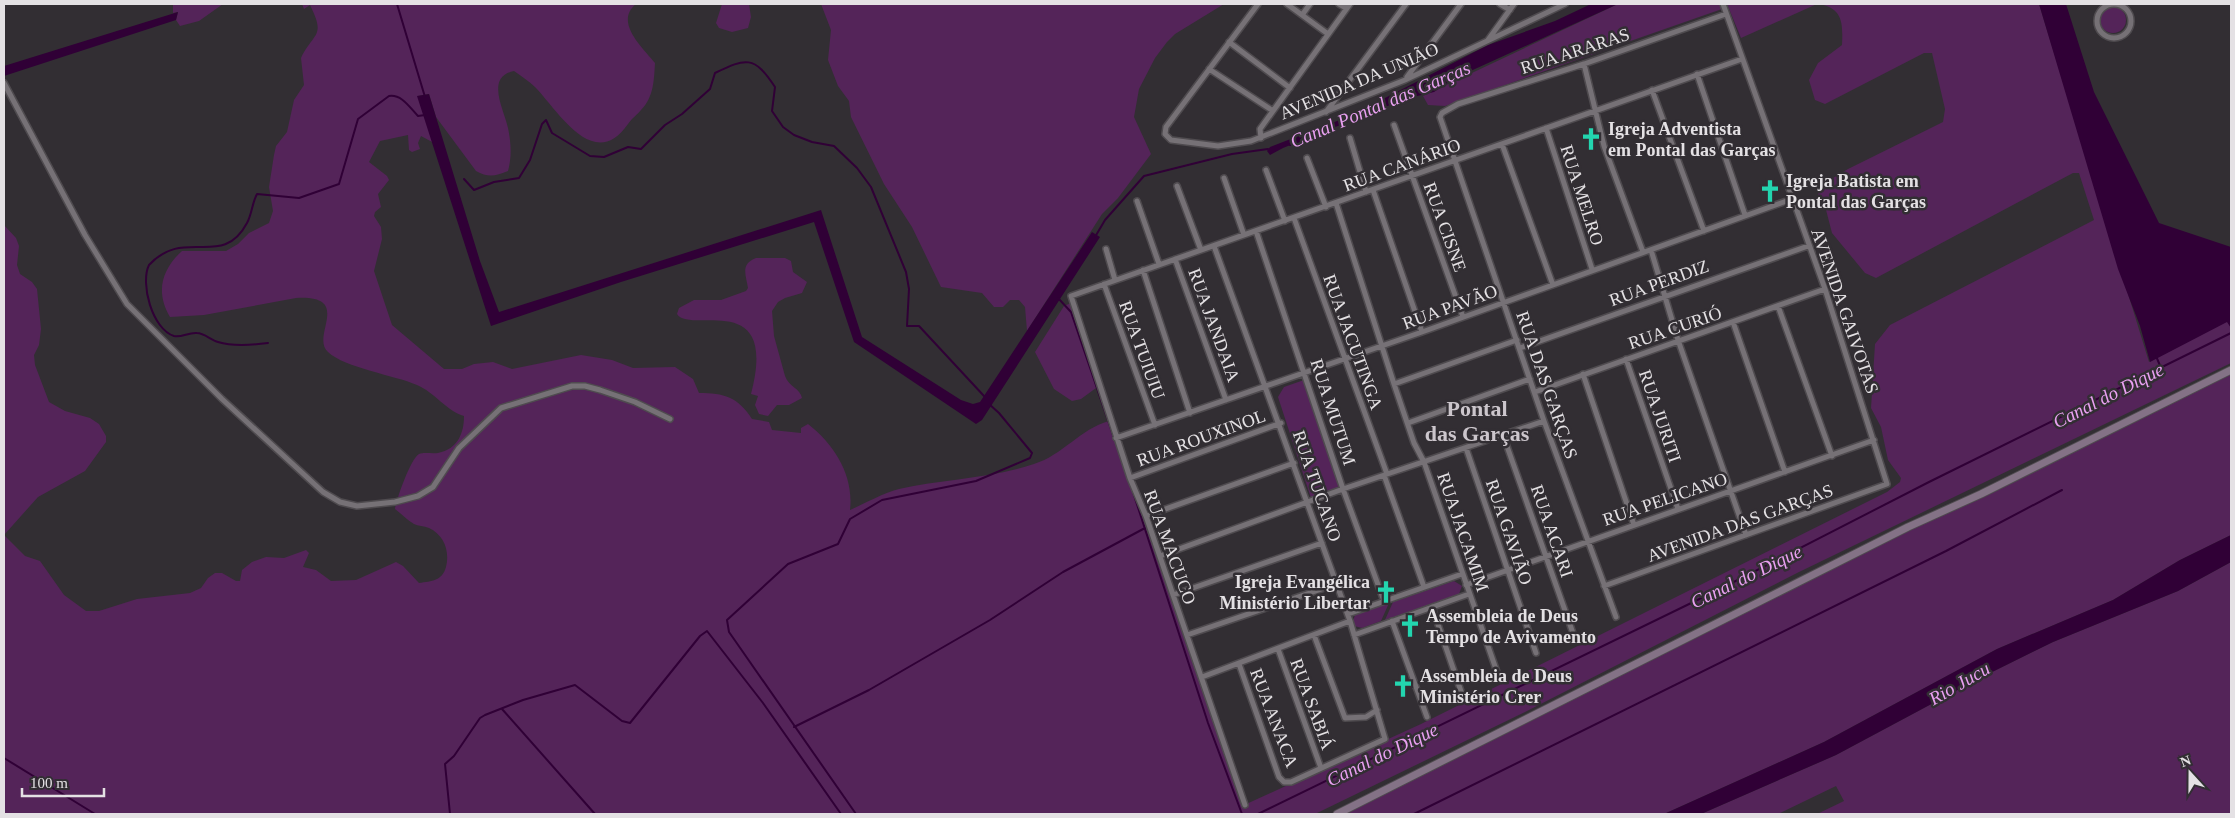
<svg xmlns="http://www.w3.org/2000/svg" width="2235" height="818" font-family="Georgia,serif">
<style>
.green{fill:#542459}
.water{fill:#300036}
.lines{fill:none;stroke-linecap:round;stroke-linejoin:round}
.stream{stroke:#300036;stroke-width:2}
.street-casing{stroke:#4f4b4f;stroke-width:8}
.secondary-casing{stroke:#4f4b4f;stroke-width:9}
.street{stroke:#767176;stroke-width:5}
.secondary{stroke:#847286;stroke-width:7}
.labels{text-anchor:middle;stroke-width:5;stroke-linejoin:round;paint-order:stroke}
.street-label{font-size:18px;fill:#e4e1e4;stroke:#322e33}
.poi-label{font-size:18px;font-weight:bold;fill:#e4e1e4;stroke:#322e33;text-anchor:start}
.water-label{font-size:19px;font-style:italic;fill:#e9a0f1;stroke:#322e33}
.district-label{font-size:22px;font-weight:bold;fill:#ccc6cc;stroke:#322e33}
</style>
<rect width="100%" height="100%" fill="#322e33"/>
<!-- green -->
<path class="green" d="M 173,4 L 223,4 L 199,21 L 180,26 L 176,20 L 178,12 L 173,13 Z
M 302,4 L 636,4 C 614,22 642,47 655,63 C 654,79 654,97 641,110 C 637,115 632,118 628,124 C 594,173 559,112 535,87 C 529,81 521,76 514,71 C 485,77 504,109 508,128 C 511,142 512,157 508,171 C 496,176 488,178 476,171 L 436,117 L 429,94 L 418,96 L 434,143 L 421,136 L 418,143 L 420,149 L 412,152 L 409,150 L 408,135 L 380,141 L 369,162 L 387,176 L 389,180 L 378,194 L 381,207 L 375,212 L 374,216 L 381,227 L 382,239 L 374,271 L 392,325 L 444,369 L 462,369 L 474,364 L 493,362 L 512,369 L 581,355 L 612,360 L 633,368 L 675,367 L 693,379 L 699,393 C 724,393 738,397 752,419 L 769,422 L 772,430 L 801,433 L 801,428 L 808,424 C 835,445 854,476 850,510 C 866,503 883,493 899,489 C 943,479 990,479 1034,464 C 1063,455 1080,429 1109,421 L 1135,486 L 1242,806 L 1421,724 L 1887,492 L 1900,482 L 1901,478 L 1888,460 L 1881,427 L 1871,408 L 1875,344 L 1890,325 L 2094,220 L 2079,173 L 2073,173 L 1876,278 L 1865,273 L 1832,233 L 1825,206 L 1818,195 L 1818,187 L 1848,169 L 1943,122 L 1945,109 L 1932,53 L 1924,53 L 1825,104 L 1815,100 L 1809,80 L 1818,63 L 1842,45 C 1843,23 1843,7 1817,4 L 1741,38 L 1727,4 L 2039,4 L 2149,362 L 2227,321 L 2231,328 L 2231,363 L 1797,573 L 1525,712 L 1315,814 L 4,814 L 4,225 L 16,238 L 19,246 L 17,265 L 20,274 L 32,282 L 37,289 L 41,329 L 39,345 L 34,355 L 35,365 L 49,402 L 65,411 L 90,418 L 99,424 L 106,436 L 106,442 L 85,471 L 38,497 L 4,535 L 25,556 L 40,561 L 64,595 L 86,611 L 99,611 L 137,599 L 190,593 L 201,588 L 208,578 L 215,573 L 222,573 L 236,581 L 240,581 L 242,570 L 252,562 L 266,557 L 284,558 L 306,550 L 309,553 L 303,567 L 316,570 L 331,581 L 356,580 L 396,562 L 403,566 L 419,583 C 432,581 442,581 446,567 C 450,551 444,535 429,528 C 424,526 418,526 414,524 C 407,520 402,514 395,509 C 396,500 411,458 419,454 C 424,452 432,454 438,453 C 458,449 464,433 464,416 C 448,412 434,392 417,385 C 394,375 345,368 328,352 C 310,336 354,295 296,298 L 204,315 L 170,317 C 155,292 162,269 182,251 L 226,251 L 238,244 L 249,233 L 269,223 L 273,211 L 269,187 L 274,155 L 276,146 L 287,132 L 294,100 L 304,85 L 301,58 C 314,32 326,37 310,5 L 304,9 Z
M 722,4 L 749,4 L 751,17 L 748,28 L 732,32 L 719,28 L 716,23 Z
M 821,4 L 1224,4 L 1175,34 L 1167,42 L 1155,58 L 1139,89 L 1134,117 L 1151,154 L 1118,198 L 1102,214 L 1027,331 L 1025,307 L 1019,300 L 1010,300 L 1003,307 L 994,307 L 982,293 L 941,287 L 912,227 L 884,184 L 851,117 L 849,101 L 838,86 L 828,60 L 831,30 Z
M 1618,4 L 1721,4 L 1722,9 L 1445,106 L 1428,105 L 1423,96 Z
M2100 20a13 13 0 1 1 26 0a13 13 0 1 1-26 0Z
M 756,258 L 785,258 L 791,261 L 793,272 L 807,282 L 802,293 L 785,298 L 778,302 L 772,311 L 774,336 L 785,376 C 789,387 800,388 802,398 L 789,405 L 777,405 L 768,416 L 759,414 L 755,405 L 758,396 L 751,394 C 779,287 690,335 677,314 L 679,308 L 694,300 L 721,300 L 746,291 L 748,288 C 746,275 740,264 756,258 Z
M 1071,303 L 1096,388 L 1081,399 L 1072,401 L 1054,389 L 1035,352 L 1064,306 Z
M 2231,374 L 2231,535 L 2180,560 L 2113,600 L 1997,649 L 1824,742 L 1664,814 L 1336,814 L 1801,581 Z
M 1304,380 L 1340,488 L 1311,498 L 1278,397 L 1284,387 Z
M 2231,562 L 2231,814 L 1817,814 L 1844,801 L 1836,786 L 1778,814 L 1701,814 L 1836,755 L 1980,678 L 2053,642 L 2178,591 Z
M 1454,581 L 1462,586 L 1459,594 L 1385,620 L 1393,602 Z
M 1389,603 L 1381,621 L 1362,628 L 1354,626 L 1353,621 L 1355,615 Z"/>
<!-- water -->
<path class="water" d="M 1591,4 L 1618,4 L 1453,79 L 1434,92 L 1405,99 L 1283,148 L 1270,155 L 1267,151 L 1270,147 L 1350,116 L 1488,45 L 1555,21 Z
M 2039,4 L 2066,4 L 2094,92 L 2159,223 L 2231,247 L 2231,328 L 2227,322 L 2150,362 L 2140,326 L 2118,269 Z
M 178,12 L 176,20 L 4,76 L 4,66 Z
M 429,94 L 480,261 L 499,312 L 821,210 L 862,337 L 961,400 L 973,404 L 980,402 L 1092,232 L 1100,237 L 982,420 L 976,424 L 854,342 L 814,222 L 621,282 L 491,326 L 417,96 Z
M 2231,535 L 2231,562 L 2178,591 L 2053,642 L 1980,678 L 1836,755 L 1701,814 L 1664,814 L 1824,742 L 1997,649 L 2113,600 L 2180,560 Z"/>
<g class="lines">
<!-- stream -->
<path class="stream" d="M 397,4 L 425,97
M 1290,145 L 1322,132
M 464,179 L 474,190 L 494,182 L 519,178 L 530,160 L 542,124 L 546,120 L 552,133 L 590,156 L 604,157 L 628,147 L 641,149 L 665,125 L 682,114 L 710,89 L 715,73 C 746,58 754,55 775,87 L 772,111 L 783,127 L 794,135 L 812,142 L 834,146 L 857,168 L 871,187 L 906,272 L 909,289 L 907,326 L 919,326 L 984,396
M 1095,237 L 1105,220 L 1144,176 L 1232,154 L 1268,149
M 1058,298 L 1071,312 L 1114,438
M 268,343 C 253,345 234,347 218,342 C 211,340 204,333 197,333 C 189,332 181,338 174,336 C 152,329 140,283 149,265 C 185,226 222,270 247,223 C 252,214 252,203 257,194 L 299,198 L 339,184 L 358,119 L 389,96 C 402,94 410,108 418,116 L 425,115
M 2156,356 L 2161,368
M 1133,492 L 1208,723 L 1242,814
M 502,709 L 595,814
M 794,727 L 869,690 L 990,620 L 1063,572 L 1145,528
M 4,758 L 95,814
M 450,814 L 445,764 L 454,756 L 480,718 L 485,715 L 523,700 L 575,685 L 622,721 L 630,723 L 700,636 L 707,631 L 763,703 L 841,814
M 856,814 L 736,642 L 729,632 L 727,620 L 788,564 L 838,544 L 850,519 L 882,500 L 976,481 L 1030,458 L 1032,453 L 999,413 L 989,404
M 1258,814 L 1722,588 L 1929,482 L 2231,333
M 1414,814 L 1946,551 L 2062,490"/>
<defs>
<path id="street" d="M2097 21a17 17 0 1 1 34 0a17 17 0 1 1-34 0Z
M 1258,4 L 1166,127 L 1165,134 L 1171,140 L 1218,146 L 1251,141 L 1405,80 L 1565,4
M 1287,4 L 1328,34
M 1339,4 L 1346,8
M 1500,4 L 1510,10
M 1302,15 L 1310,4
M 1488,40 L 1514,4
M 1229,42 L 1290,88
M 1584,64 L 1604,146 L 1643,252
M 1209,69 L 1273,111
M 1697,74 L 1745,215
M 1407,77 L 1461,4
M 4,83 L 85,235 L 127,304 L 222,399 L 323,492 L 340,502 L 357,506 L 395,502 L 418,496 L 433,487 L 459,448 L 501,408 L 572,386 L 585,386 L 600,390 L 635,402 L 670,419
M 1652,90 L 1704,231
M 1326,112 L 1406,4
M 1394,125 L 1463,317
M 1546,128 L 1592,269
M 1261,138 L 1260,129 L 1350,4
M 1350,138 L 1366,192
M 1502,144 L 1553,285
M 1307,158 L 1326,207
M 1266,170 L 1285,221
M 1224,178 L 1244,235
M 1177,186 L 1201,250
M 1373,190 L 1422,332
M 1137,201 L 1159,264
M 1336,203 L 1394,384 L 1414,443 L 1424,462 L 1497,672
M 1294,218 L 1387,474
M 1256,231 L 1343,489 L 1384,601
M 1214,246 L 1350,621 L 1385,739 L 1291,782 L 1284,782 L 1279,777 L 1239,664
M 1106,249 L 1115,280
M 1651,250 L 1678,340 L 1746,535
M 1175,259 L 1226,400
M 1143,270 L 1190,413
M 1104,284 L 1155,425
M 1778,306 L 1832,456
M 1733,322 L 1785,472
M 1520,348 L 1808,246
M 1626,359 L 1678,509
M 1583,374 L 1634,525
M 1394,384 L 1517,340
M 1535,392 L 1825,289
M 1408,423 L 1530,379
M 1503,435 L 1574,636
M 1116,438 L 1422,332 L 1792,199
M 1466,448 L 1536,653
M 1384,475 L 1424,587
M 1130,478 L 1281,423
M 1146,516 L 1294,463
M 1160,556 L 1343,489 L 1544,421
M 1466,585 L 1874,440
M 1604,586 L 1887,484 L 1825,289 L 1723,4
M 1173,595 L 1322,543
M 1432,607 L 1464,700
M 1348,614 L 1462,574
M 1616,617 L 1544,421 L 1440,117 L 1442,113 L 1458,104 L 1584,64 L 1726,14
M 1392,621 L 1427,717
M 1187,635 L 1336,584
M 1314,635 L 1345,718 L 1366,717 L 1377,710
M 1354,635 L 1469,594
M 1278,649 L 1321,768
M 1202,677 L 1350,621
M 1245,805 L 1146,516 L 1130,478 L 1071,296 L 1742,59"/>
<path id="secondary" d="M 1337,814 L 1908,527 L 1981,494 L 2231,370"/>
</defs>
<!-- street casing -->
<use href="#street" class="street-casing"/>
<!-- secondary casing -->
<use href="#secondary" class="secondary-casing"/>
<!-- street -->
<use href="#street" class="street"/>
<!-- secondary -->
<use href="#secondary" class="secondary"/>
</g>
<!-- icons -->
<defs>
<symbol id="church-bare" viewBox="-9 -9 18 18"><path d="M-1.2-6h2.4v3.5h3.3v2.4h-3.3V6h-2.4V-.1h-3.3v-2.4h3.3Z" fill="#23d5af" stroke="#322e33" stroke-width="2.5" paint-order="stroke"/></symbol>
</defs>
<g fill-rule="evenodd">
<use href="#church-bare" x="1575" y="123" width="32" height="32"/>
<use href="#church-bare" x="1754" y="175" width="32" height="32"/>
<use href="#church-bare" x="1370" y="576" width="32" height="32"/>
<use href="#church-bare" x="1394" y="610" width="32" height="32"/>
<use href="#church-bare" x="1387" y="670" width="32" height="32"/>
</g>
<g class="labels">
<!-- street labels -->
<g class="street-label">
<text transform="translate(1575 51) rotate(-18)" y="6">RUA ARARAS</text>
<text transform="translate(1359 81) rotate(-23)" y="6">AVENIDA DA UNIÃO</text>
<text transform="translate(1402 165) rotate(-20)" y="6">RUA CANÁRIO</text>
<text transform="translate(1582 195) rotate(72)" y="6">RUA MELRO</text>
<text transform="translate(1445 227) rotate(70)" y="6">RUA CISNE</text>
<text transform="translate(1659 283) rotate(-20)" y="6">RUA PERDIZ</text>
<text transform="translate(1450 307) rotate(-20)" y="6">RUA PAVÃO</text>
<text transform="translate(1845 311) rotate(71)" y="6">AVENIDA GAIVOTAS</text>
<text transform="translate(1214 325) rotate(70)" y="6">RUA JANDAIA</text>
<text transform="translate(1675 328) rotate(-19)" y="6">RUA CURIÓ</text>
<text transform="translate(1353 342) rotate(70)" y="6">RUA JACUTINGA</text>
<text transform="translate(1142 350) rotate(70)" y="6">RUA TUIUIU</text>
<text transform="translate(1547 385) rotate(71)" y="6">RUA DAS GARÇAS</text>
<text transform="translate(1333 412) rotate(72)" y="6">RUA MUTUM</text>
<text transform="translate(1660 416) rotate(71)" y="6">RUA JURITI</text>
<text transform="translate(1201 438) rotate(-20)" y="6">RUA ROUXINOL</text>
<text transform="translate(1317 486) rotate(71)" y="6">RUA TUCANO</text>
<text transform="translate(1665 499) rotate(-19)" y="6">RUA PELICANO</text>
<text transform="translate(1740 523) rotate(-20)" y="6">AVENIDA DAS GARÇAS</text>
<text transform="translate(1552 531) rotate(71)" y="6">RUA ACARI</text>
<text transform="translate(1463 532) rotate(71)" y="6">RUA JACAMIM</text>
<text transform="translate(1509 532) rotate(71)" y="6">RUA GAVIÃO</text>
<text transform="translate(1170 547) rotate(70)" y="6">RUA MACUCO</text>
<text transform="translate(1312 704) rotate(70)" y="6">RUA SABIÁ</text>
<text transform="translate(1274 718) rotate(69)" y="6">RUA ANACA</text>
</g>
<!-- poi labels -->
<g class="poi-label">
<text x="1608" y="135">Igreja Adventista<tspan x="1608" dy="21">em Pontal das Garças</tspan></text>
<text x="1786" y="187">Igreja Batista em<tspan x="1786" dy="21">Pontal das Garças</tspan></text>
<text x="1370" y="588" text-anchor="end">Igreja Evangélica<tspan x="1370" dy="21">Ministério Libertar</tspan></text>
<text x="1426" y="622">Assembleia de Deus<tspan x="1426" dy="21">Tempo de Avivamento</tspan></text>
<text x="1420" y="682">Assembleia de Deus<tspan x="1420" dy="21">Ministério Crer</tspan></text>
</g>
<!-- water labels -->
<g class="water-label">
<text transform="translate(1380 104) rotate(-23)" y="7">Canal Pontal das Garças</text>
<text transform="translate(2108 395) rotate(-27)" y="7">Canal do Dique</text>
<text transform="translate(1746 576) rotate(-26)" y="7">Canal do Dique</text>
<text transform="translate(1959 683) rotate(-30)" y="7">Rio Jucu</text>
<text transform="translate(1382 754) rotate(-26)" y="7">Canal do Dique</text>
</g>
<!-- district labels -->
<g class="district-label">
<text x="1477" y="416">Pontal<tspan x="1477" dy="25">das Garças</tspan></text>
</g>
</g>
<!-- border -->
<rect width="2235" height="818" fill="none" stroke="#e4e1e4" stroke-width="10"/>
<!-- north arrow -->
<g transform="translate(2190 773) rotate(339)" stroke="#322e33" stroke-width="4" paint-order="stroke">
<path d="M0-4L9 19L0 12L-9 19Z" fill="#e4e1e4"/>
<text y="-8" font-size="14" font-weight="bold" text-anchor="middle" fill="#e4e1e4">N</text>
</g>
<!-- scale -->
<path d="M22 788v8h82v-8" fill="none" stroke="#e4e1e4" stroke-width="2.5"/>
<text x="30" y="788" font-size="15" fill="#e4e1e4" stroke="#322e33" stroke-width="4" paint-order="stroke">100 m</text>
</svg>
